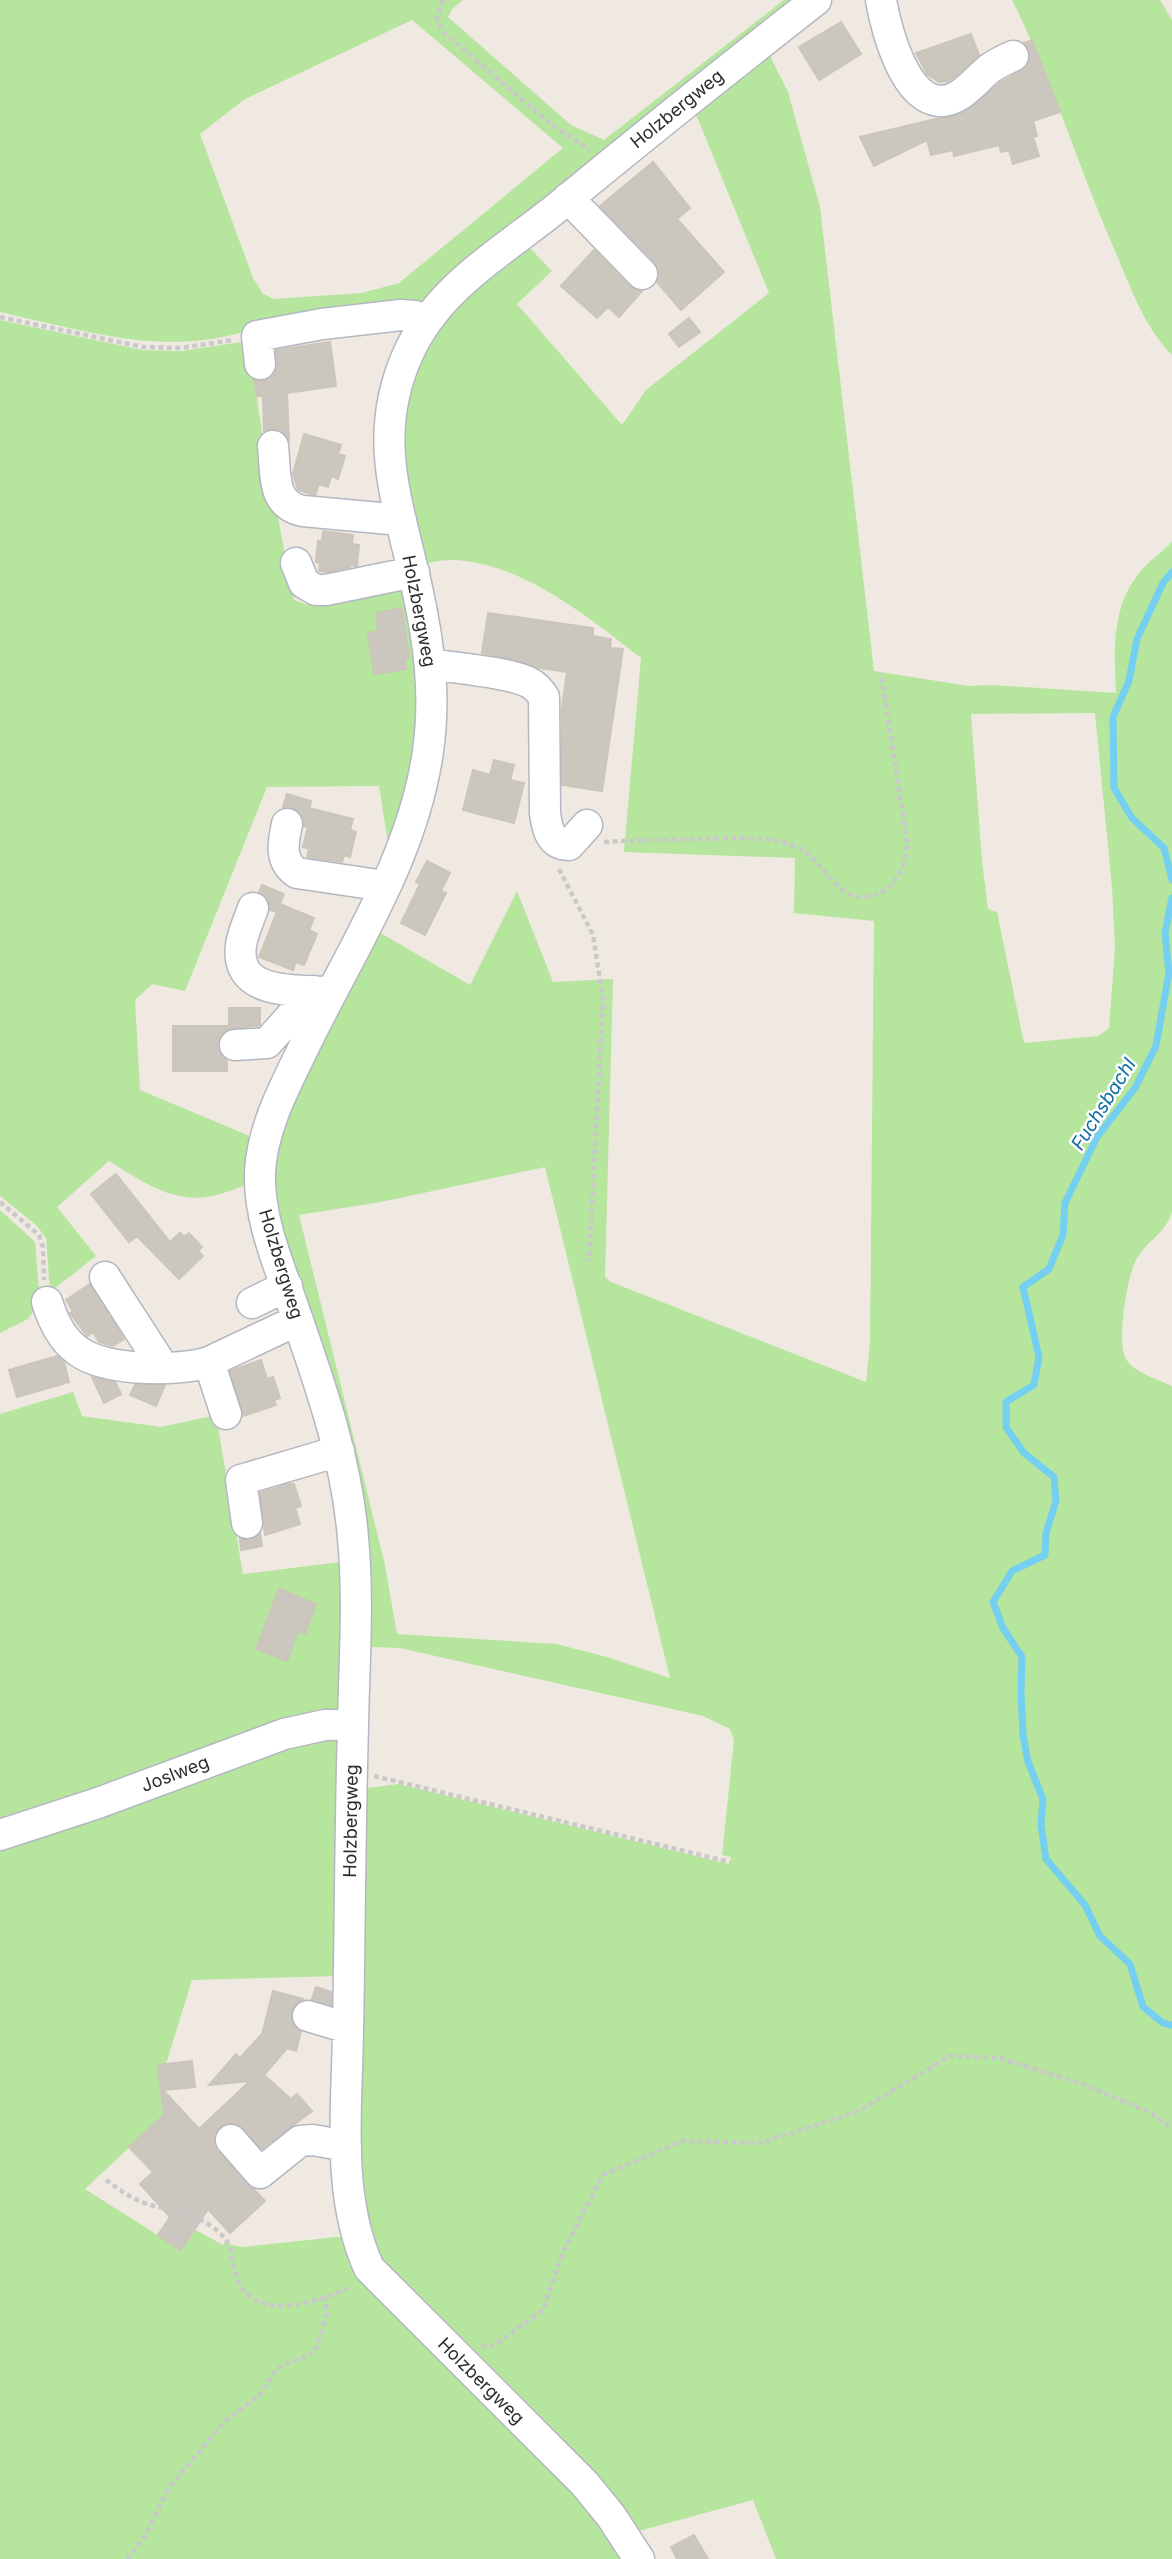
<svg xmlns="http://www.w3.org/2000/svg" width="1172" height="2559" font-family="Inter,sans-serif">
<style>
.green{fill:#b6e59e;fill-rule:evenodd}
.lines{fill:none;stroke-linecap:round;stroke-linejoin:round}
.stream{stroke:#75cff0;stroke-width:7}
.building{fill:#cbc7bf;stroke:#cbc5ba;stroke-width:2}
.minor-casing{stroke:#b4b7c1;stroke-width:33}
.path{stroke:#c9c9c9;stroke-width:4.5;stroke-dasharray:5 3.5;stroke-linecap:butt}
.minor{stroke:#fff;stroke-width:30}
.labels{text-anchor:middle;stroke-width:5;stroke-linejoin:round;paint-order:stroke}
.street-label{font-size:18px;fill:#2e2e2e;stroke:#fff}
.water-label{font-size:19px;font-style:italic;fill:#0d6fa3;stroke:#fff}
</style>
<rect width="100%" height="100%" fill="#efe9e1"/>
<!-- green -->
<path class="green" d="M 0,0 L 463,0 L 453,8 L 448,17 L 571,125 L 604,140 L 784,0 L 805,0 L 432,302 L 249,330 C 166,358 82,330 0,312 ZM 412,20 L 563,148 L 399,283 L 362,293 L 274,299 L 263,294 L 253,278 L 200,134 L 245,99 Z
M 1012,0 L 1160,0 L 1172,20 L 1172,355 C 1144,327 1131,288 1116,253 C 1079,169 1053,82 1012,0 Z
M 766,48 L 788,92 L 820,207 L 874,671 L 969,686 L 992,685 L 1116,693 C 1114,651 1111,607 1140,572 C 1149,561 1162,552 1172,542 L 1172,1212 C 1165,1234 1148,1240 1137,1258 C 1127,1274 1116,1343 1126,1359 C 1134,1373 1158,1379 1172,1386 L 1172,2559 L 776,2559 L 753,2500 L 631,2533 L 392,2283 L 357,2203 L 361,1793 L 368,1788 L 398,1784 L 729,1864 L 731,1857 L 722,1855 L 734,1740 L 730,1729 L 703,1716 L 400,1648 L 372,1647 L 363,1651 L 364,1633 L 278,1236 L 271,1147 L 372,928 L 470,985 L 517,891 L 553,982 L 613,979 L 605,1277 L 611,1282 L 866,1382 L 870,1342 L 874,921 L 794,913 L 795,858 L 624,852 L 641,658 C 589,618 519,560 450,560 C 440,560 429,563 418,565 L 395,426 L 430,324 L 523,241 L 552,271 L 517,304 L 622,425 L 646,390 L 769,293 L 693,107 ZM 1095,713 L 1112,887 L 1115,948 L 1109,1028 L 1098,1036 L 1024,1043 L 997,912 L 988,909 L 982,861 L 971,714 ZM 545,1167 L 670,1678 L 607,1657 L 556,1644 L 397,1634 L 385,1565 L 299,1215 L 381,1202 Z
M 0,320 L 142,350 L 181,351 L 249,341 L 263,441 L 294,600 L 308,605 L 409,581 L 424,721 L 390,856 L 379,786 L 267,787 L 185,991 L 152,984 L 135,1000 L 140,1090 L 259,1140 L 254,1182 C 239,1187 222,1195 206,1197 C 169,1202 139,1179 109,1161 L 57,1207 L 96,1256 L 50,1292 L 46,1238 L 36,1225 L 0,1196 Z
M 0,1210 L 35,1242 L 40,1302 L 28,1319 L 0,1333 Z
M 73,1392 L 82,1416 L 161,1427 L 216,1415 L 243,1574 L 348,1561 L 348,1685 L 337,1713 L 0,1824 L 0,1414 Z
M 332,1738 L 340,1745 L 341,1976 L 192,1980 L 166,2064 L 159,2065 L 161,2090 L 167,2112 L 85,2189 L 181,2250 L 194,2229 L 223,2245 L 224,2243 L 242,2247 L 337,2237 L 347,2238 L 578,2491 L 628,2559 L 0,2559 L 0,1840 L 234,1757 Z"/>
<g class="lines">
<!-- stream -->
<path class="stream" d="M 1172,572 L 1163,583 L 1137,639 L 1129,681 L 1113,717 L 1114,788 L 1132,818 L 1164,848 L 1172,880
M 1172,898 L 1165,933 L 1169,973 L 1156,1046 L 1135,1088 L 1097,1137 L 1065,1203 L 1063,1235 L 1049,1269 L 1023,1287 L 1039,1357 L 1034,1385 L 1006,1402 L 1006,1427 L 1024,1453 L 1054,1477 L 1056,1501 L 1046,1533 L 1045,1555 L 1012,1571 L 993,1602 L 1003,1628 L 1022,1657 L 1021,1692 L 1023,1735 L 1028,1762 L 1043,1799 L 1041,1825 L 1046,1859 L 1085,1905 L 1100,1936 L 1130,1964 L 1143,2007 L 1163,2023 L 1172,2025"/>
</g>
<!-- building -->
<path class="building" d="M 841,22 L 861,54 L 819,80 L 799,47 Z
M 971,34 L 979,55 L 958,74 L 949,81 L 939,82 L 927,74 L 916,53 Z
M 1032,40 L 1060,112 L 1033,121 L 1037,136 L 1033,137 L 1039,156 L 1013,164 L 1009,150 L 1001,152 L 999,145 L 954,156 L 953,150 L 931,155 L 927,140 L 874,166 L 860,137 L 965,112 L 1000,83 L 1027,67 L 1030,57 L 1029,49 L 1024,43 Z
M 653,162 L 690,208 L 677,219 L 724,272 L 681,310 L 657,282 L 659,270 L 655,262 L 600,206 Z
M 594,250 L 629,286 L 642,291 L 619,317 L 608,307 L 597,318 L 561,286 Z
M 689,318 L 700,332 L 679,347 L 669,334 Z
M 330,342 L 336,386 L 287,393 L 289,440 L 280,430 L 272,429 L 264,431 L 263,396 L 257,396 L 254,380 L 263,381 L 270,378 L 276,372 L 276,350 Z
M 304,434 L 341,445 L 338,454 L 345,456 L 338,479 L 331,476 L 328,487 L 319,484 L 315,495 L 298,490 L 293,474 Z
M 323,531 L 353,535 L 352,544 L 359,545 L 357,566 L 350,565 L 350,567 L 327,572 L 319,571 L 320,563 L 316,562 L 318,541 L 322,541 Z
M 402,608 L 409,658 L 405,659 L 406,669 L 374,674 L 368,633 L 378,631 L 376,613 Z
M 488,613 L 593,628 L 593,636 L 611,639 L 610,648 L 623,649 L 602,791 L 562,785 L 562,709 L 567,672 L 540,668 L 512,659 L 482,653 Z
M 494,760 L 514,765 L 510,780 L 524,783 L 514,823 L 463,810 L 473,770 L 490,775 Z
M 287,794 L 311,801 L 309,808 L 353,819 L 350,830 L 356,832 L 350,857 L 344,855 L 342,862 L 307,857 L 309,849 L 303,847 L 308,827 L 304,826 L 303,818 L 298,811 L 291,807 L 283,807 Z
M 427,861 L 450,873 L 441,891 L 446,893 L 425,935 L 401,923 L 420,884 L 416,882 Z
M 262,885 L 284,894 L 280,904 L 314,918 L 309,930 L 317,934 L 304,965 L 296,962 L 293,970 L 259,957 L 277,912 L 270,910 L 267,897 L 259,892 Z
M 229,1008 L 260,1008 L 260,1025 L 229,1029 Z
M 173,1026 L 227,1026 L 227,1030 L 219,1038 L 218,1045 L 220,1054 L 227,1061 L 227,1071 L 173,1071 Z
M 116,1174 L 170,1242 L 180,1233 L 184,1237 L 189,1233 L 202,1247 L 198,1251 L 203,1256 L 179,1279 L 137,1236 L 129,1242 L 91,1194 Z
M 90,1284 L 124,1339 L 113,1346 L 99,1342 L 93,1332 L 87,1336 L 70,1313 L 73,1311 L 66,1300 Z
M 57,1356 L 64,1362 L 69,1382 L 17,1397 L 9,1370 Z
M 261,1360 L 267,1379 L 273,1377 L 280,1398 L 274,1400 L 276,1405 L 243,1416 L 230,1371 Z
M 92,1377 L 115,1382 L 121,1394 L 104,1403 Z
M 135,1385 L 165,1385 L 156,1406 L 130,1395 Z
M 288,1484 L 294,1484 L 301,1506 L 295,1508 L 300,1524 L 265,1535 L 260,1493 Z
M 260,1534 L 262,1546 L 241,1550 L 240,1539 L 250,1540 Z
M 279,1589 L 316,1604 L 305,1634 L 298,1631 L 287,1661 L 256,1649 Z
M 316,1987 L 331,1992 L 331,2005 L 312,1999 Z
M 273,1991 L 303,1999 L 296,2004 L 291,2012 L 291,2021 L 301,2031 L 296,2051 L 287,2048 L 264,2075 L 291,2099 L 297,2094 L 312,2111 L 262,2149 L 237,2124 L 227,2123 L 219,2127 L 214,2135 L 214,2144 L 217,2151 L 265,2201 L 230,2233 L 208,2209 L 181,2250 L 158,2235 L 170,2217 L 140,2184 L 153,2172 L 129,2147 L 164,2115 L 158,2065 L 192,2061 L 195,2087 L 163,2090 L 199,2129 L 250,2081 L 209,2085 L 236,2054 L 240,2058 L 262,2034 Z
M 694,2535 L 708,2559 L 677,2559 L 671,2547 Z"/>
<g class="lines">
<defs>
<path id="minor" d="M 881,0 C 886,30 909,121 956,97 C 969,90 978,78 989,69 C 996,64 1004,60 1013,56
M 568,198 L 642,274
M 260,364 L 257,336 L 322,324 L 401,315 L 415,316 L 426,321
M 273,446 C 276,473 271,505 303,511 L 401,520
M 296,563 L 304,583 L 316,590 L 326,590 L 414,572
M 431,664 C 455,668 508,672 528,682 C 535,685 539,690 544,697 L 545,813 C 547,828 550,845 569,845 L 587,825
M 287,824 C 283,843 279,861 297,873 L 385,886
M 253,908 C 249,920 243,932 241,945 C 234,996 297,990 330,992
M 235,1045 L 267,1043 L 314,991
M 105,1277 L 163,1367
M 47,1302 C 53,1320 61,1339 78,1351 C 104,1371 178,1372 209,1362
M 252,1303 L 287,1286
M 226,1414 L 209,1362 L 298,1320
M 247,1523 L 241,1480 L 339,1451
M 0,1835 L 98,1803 L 284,1734 L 325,1725 L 353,1724
M 308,2016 L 348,2028
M 231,2140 L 260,2173 L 300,2141 L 313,2140 L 346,2146
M 639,2559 L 611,2516 L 585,2484 L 369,2268 C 336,2196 347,2108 348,2031 C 350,1930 350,1828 353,1727 C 354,1664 359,1601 353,1538 C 347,1462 322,1390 297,1318 C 282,1272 258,1221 260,1172 C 262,1130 283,1090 301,1053 C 347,956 413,860 428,751 C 436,696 429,642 417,588 C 399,505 370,438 408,354 C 438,286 504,251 559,206 C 644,136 729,68 816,0"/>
</defs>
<!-- minor casing -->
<use href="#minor" class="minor-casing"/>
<!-- path -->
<path class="path" d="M 443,0 L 437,19 L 443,32 L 552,125 L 590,150
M 0,317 L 143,347 L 181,348 L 233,340
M 604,842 C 635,840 665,840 696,839 C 728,839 766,834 797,847 C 823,858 834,898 863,897 C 893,895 907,869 907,841 L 881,673
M 559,869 L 593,935 L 603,999 L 589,1261
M 0,1202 L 39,1235 L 43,1247 L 44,1280
M 374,1776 L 730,1862
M 106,2180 C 117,2188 129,2197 142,2202 C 165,2211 185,2210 208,2224 C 237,2243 228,2252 237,2278 C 253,2325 321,2301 351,2287
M 481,2347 L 495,2345 L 543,2310 L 563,2252 L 603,2175 L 682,2141 L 760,2143 L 859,2111 L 950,2056 L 999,2058 L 1080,2083 L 1149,2112 L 1172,2128
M 127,2559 L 145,2536 L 168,2489 L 226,2420 L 260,2395 L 277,2368 L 315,2352 L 327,2313 L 325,2298"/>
<!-- minor -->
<use href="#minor" class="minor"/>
</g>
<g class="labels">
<!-- street labels -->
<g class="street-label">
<text transform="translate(677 109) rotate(-39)" y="6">Holzbergweg</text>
<text transform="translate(419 611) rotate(79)" y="6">Holzbergweg</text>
<text transform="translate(281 1264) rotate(73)" y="6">Holzbergweg</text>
<text transform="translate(175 1774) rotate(-21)" y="6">Joslweg</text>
<text transform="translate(351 1821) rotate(-89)" y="6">Holzbergweg</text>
<text transform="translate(481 2381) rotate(45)" y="6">Holzbergweg</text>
</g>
<!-- water labels -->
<g class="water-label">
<text transform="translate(1103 1104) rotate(-58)" y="7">Fuchsbachl</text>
</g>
</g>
</svg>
